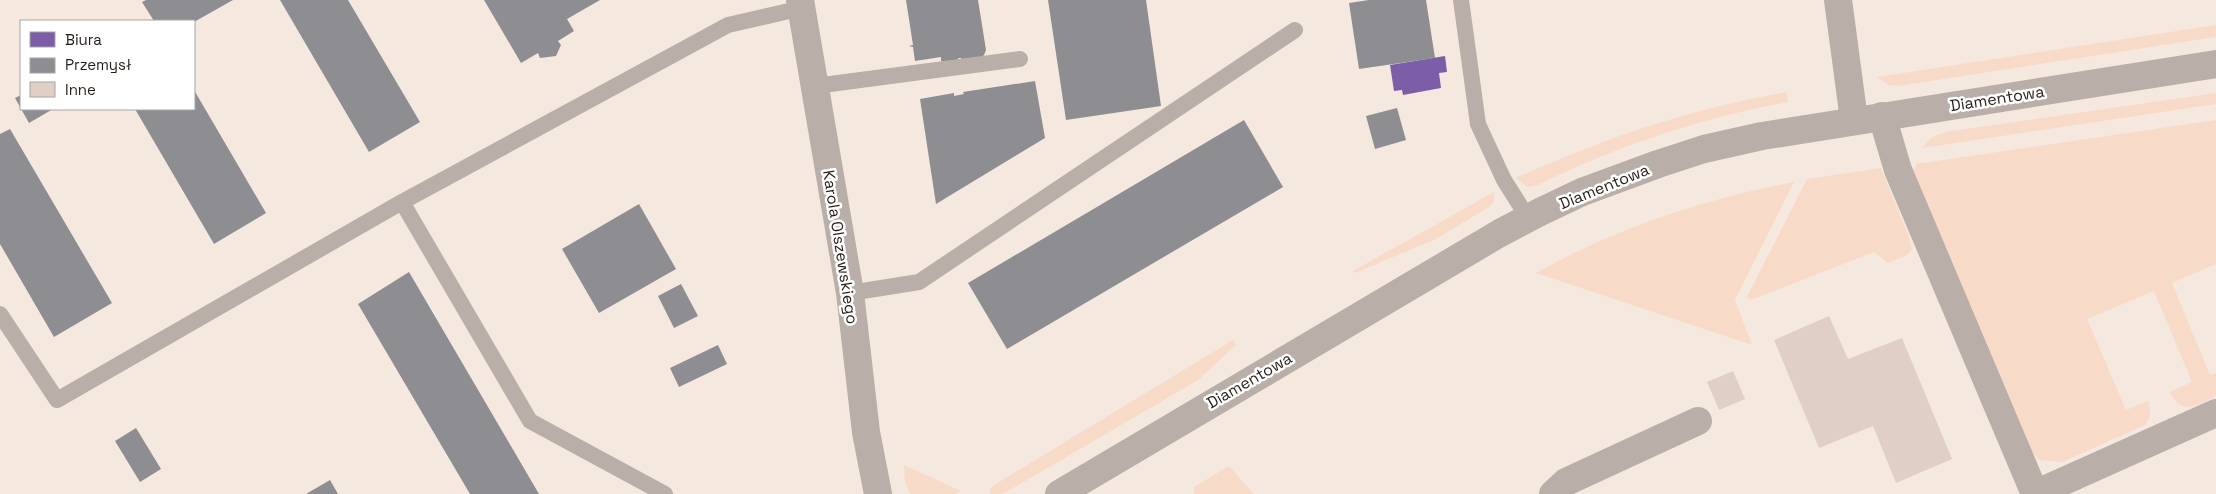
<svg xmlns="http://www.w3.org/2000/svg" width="2216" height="494" font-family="'Space Grotesk',sans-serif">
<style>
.green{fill:#f7dbc8}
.offices{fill:#7b5ea7}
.industry{fill:#8d8d92}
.building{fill:#e0cfc4}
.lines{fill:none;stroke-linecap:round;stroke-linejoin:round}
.service{stroke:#b9aea8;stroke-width:16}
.minor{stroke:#b9aea8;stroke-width:28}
.tertiary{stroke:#b9aea8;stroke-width:28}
.labels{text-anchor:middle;stroke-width:5;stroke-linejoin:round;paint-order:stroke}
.street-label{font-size:16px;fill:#251d18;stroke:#fff}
</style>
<rect width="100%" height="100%" fill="#f5e8df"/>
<!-- green -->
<path class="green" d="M 2216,25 L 2216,37 L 1898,86 L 1889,85 L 1877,77 Z
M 1787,92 L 1788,102 C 1701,118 1617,146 1538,185 L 1528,187 L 1516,178 C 1605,138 1689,109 1787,92 Z
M 2216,93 L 2216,104 L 1922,148 L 1931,138 L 1945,132 Z
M 2216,120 L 2216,264 L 2172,283 L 2210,375 L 2216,373 L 2216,396 C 2197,405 2182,417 2170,392 L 2192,382 L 2154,291 L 2087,319 L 2126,410 L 2148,401 C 2151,411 2152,416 2145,425 L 2062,462 L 2040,460 L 2024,446 L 1914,171 L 1916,164 Z
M 1881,168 L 1909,237 L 1912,250 L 1907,255 L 1888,263 L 1874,252 L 1751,300 L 1747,297 L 1807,179 Z
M 1794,182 L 1735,300 L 1752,345 L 1536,273 C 1616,228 1704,199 1794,182 Z
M 1494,192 L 1494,202 L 1489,207 L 1436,239 L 1355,273 L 1353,271 Z
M 1233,340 L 1236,345 L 1198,380 L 1003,494 L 990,494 L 991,487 Z
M 904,465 L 961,491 L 956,494 L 910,494 L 905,482 Z
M 1229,466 L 1254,494 L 1194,494 L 1194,487 Z"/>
<!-- offices -->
<path class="offices" d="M 1445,56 L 1447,72 L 1439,73 L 1441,88 L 1403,95 L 1402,90 L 1394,91 L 1390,65 Z"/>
<!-- industry -->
<path class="industry" d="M 146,0 L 233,0 L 194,22 L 154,21 L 142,2 Z
M 280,0 L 348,0 L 420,122 L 369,152 Z
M 484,0 L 600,0 L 567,19 L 574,31 L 558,41 L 561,45 L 556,56 L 540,58 L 538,53 L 521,63 Z
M 906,0 L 978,0 L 986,50 L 984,55 L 982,57 L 962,62 L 961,58 L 958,58 L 959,62 L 941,61 L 941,57 L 915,61 L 913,47 L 909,46 L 913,45 Z
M 1048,0 L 1146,0 L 1161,106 L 1066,120 Z
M 1369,0 L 1426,0 L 1435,58 L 1359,69 L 1349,3 Z
M 1035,81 L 1045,138 L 936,204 L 920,99 L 954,93 L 954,96 L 964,94 L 963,92 Z
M 194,90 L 266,213 L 214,244 L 135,109 L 194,109 Z
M 21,95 L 21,109 L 53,109 L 29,123 L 15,98 Z
M 1397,108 L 1406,140 L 1375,149 L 1366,116 Z
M 1244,120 L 1283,187 L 1007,349 L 968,283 Z
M 10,129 L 112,303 L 54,337 L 0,244 L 0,134 Z
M 639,204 L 676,269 L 599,313 L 562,249 Z
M 409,272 L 539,494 L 470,494 L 358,304 Z
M 681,284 L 698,316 L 674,328 L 658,296 Z
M 718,345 L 727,364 L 679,387 L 670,368 Z
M 136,428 L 161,469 L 140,482 L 115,441 Z
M 330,480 L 338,494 L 306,494 Z"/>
<!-- building -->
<path class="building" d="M 1829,316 L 1848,359 L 1902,338 L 1952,459 L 1896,483 L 1873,426 L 1819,448 L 1774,340 Z
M 1733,371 L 1745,399 L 1719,410 L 1707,382 Z"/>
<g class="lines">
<!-- service -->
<path class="service" d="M 1461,0 L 1478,124 L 1504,180 L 1528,218
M 815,86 L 1020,59
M 402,202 L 530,421 L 665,494
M 850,293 L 919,282 L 1295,30
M 0,314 L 57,400 L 402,202 L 728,25 L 802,8"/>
<!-- minor -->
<path class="minor" d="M 800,0 L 850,293 L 866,432 L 878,494
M 1838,0 L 1854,120
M 1882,116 L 1898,170 L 2035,494
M 1553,494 L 1566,482 L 1698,421
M 2035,494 L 2216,413"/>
<!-- tertiary -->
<path class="tertiary" d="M 1059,494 L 1500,233 L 1540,212 L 1582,192 L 1658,164 L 1704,149 L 1762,136 L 2216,64"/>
</g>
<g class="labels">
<!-- street labels -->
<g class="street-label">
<text transform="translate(1997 98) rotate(-9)" y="6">Diamentowa</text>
<text transform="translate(1604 186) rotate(-22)" y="6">Diamentowa</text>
<text transform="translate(841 247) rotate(81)" y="6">Karola Olszewskiego</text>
<text transform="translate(1249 380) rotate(-30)" y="6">Diamentowa</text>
</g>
</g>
<!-- legend -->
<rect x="20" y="20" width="175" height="90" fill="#ffffff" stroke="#a8a5a3"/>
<rect x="30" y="32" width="25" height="15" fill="#7b5ea7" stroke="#a8a5a3"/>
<text x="65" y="45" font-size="15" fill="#251d18">Biura</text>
<rect x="30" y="58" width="25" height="15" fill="#8d8d92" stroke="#a8a5a3"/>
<text x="65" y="70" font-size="15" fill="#251d18">Przemysł</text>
<rect x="30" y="82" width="25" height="15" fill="#e0cfc4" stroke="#a8a5a3"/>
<text x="65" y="95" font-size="15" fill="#251d18">Inne</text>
</svg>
